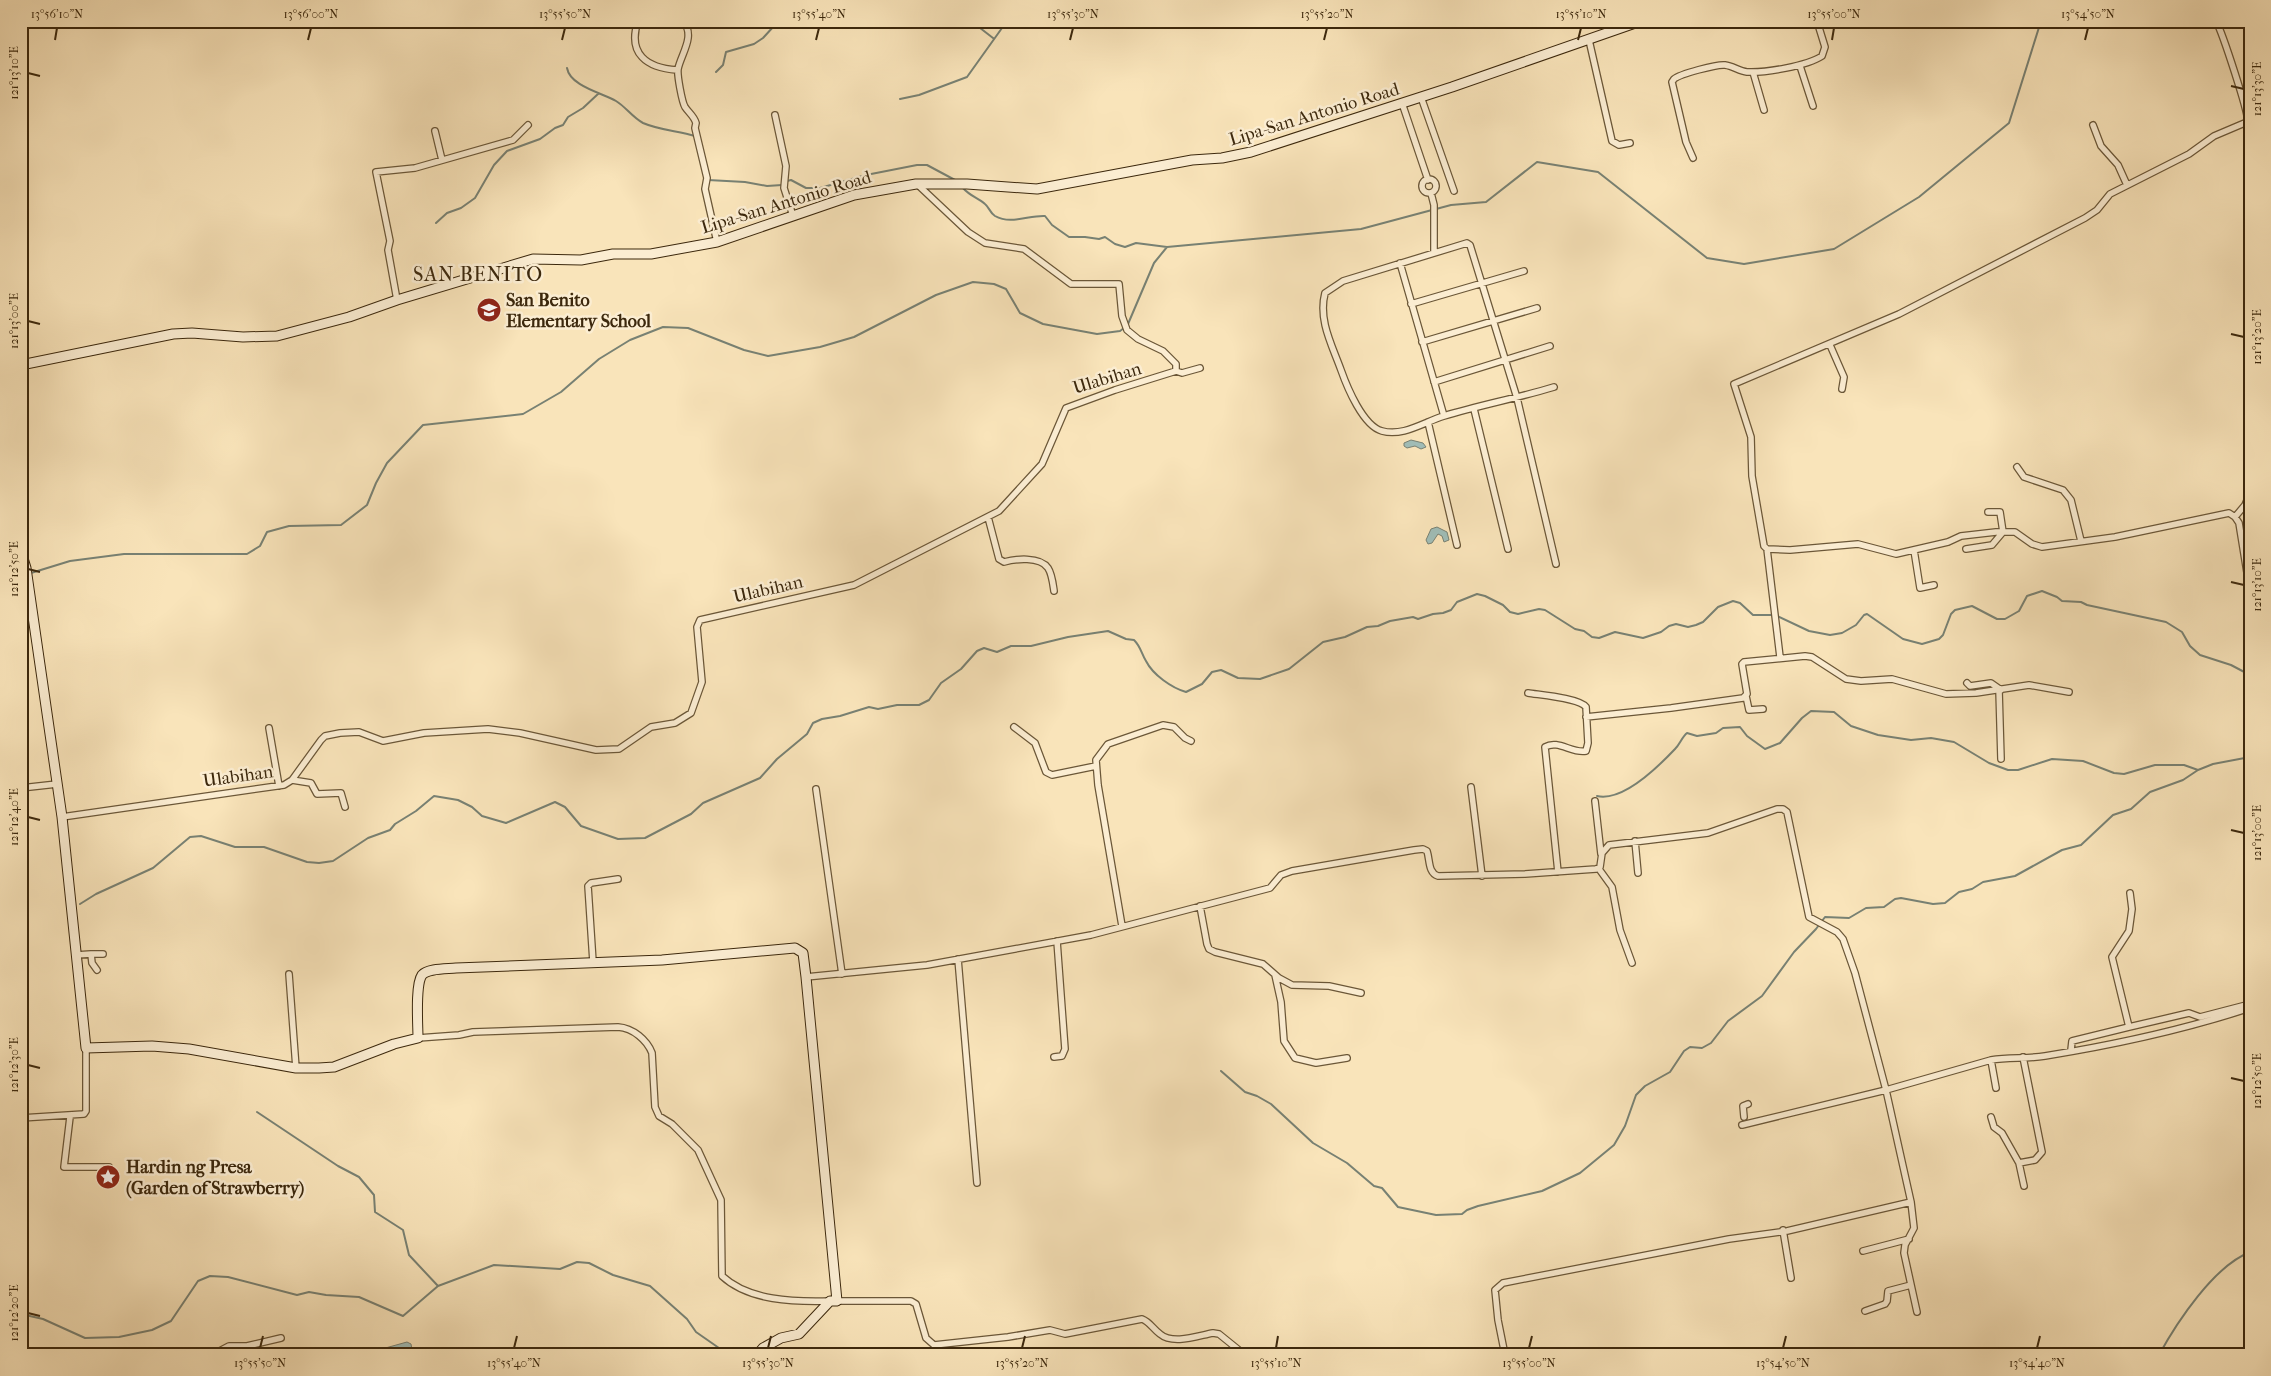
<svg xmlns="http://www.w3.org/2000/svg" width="2271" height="1376" font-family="'IM FELL French Canon',serif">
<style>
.water{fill:#a0bdb7;stroke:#788173}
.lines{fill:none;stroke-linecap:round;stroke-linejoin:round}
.stream{stroke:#788173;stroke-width:2}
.street-casing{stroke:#6b5738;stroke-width:8}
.secondary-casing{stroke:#3c280d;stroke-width:11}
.street{stroke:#fbedd2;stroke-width:5.5}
.secondary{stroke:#fbedd2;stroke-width:9}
.ticks{fill:none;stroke:#3c280d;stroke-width:2}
.labels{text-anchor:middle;stroke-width:5;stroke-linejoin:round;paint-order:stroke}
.street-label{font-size:18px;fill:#3c280d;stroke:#fbedd2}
.poi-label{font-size:18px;font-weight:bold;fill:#3c280d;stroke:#fbedd2;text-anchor:start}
.quarter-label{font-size:20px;letter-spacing:1px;fill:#3c280d;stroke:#fbedd2}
.neatline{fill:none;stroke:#3c280d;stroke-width:2}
.ticks-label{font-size:12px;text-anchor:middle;fill:#3c280d}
</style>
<rect width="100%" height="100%" fill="#f9e4ba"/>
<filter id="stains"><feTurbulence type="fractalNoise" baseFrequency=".004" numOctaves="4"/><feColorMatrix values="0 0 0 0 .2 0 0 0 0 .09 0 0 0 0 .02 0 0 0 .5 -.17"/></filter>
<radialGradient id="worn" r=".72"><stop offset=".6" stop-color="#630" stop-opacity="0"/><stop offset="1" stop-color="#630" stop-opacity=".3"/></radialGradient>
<!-- water -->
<path class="water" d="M 1411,440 L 1423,443 L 1426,447 L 1421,449 L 1415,446 L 1407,448 L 1404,446 L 1404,443 Z
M 1437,527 L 1447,532 L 1449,540 L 1444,542 L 1442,536 L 1438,534 L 1432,543 L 1428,544 L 1426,540 L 1431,529 Z
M 407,1342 L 411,1344 L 413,1355 L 371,1355 L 371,1352 Z"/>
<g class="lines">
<!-- stream -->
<path class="stream" d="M 971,21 L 993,38
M 567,68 C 570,86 602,93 616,101 C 626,107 632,117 643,123 C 659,130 678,131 695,136
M 716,72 L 723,65 L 726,52 L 754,44 L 763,38 L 774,26 L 784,21
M 900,99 L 919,95 L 967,77 L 1007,21
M 708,180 L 745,182 L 767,186 L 782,185
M 787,181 L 791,180 L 806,188 L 820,188 L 866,175 L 917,165 L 927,165 L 955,180
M 963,188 C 970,196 978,198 985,204 C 989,207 990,213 995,216 C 1011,225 1029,215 1045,216 L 1052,225 L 1069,237 L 1085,237 L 1099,239 L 1105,237 L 1115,244 L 1125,247 L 1136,243 L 1167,247 L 1361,229 L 1432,210
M 1436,209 L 1451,205 L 1486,202 L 1537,162 L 1598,172 L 1707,258 L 1744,264 L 1834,249 L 1919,197 L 2009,123 L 2041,21
M 436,223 L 447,213 L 461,208 L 475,198 L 494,165 L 507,151 L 540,139 L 555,128 L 563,125 L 568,117 L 583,108 L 598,94
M 1128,324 L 1154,263 L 1167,247
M 31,573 L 70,561 L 124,554 L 247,554 L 260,546 L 267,532 L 289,526 L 341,525 L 367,505 L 376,483 L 387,463 L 423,425 L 523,414 L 561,392 L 599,359 L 630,340 L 663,327 L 688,328 L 744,350 L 768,356 L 820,347 L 854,337 L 936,295 L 973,282 L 994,284 L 1006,289 L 1020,313 L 1043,324 L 1097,334 L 1120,331 L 1124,328
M 1777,616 L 1809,631 L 1830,635 L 1842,633 L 1856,625 L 1864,615 L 1867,614 L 1903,639 L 1922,644 L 1939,639 L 1943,635 L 1951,614 L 1955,610 L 1972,606 L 1997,619 L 2005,619 L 2019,611 L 2027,596 L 2042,591 L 2057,597 L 2062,601 L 2081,602 L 2087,605 L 2166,622 L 2182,632 L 2190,646 L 2200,655 L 2231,665 L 2250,675
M 1597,796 C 1623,802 1658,767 1675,749 C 1680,744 1682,737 1687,733 L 1697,736 L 1716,733 L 1723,728 L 1740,727 L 1747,736 L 1765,749 L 1780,743 L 1802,718 L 1811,711 L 1834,712 L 1851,726 L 1878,735 L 1911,740 L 1931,738 L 1954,742 L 1989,763 L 2008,770 L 2018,770 L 2052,759 L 2083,761 L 2114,773 L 2124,774 L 2155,765 L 2184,765 L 2198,770
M 80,904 L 96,894 L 153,868 L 190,837 L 201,836 L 235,847 L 264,847 L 307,862 L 319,863 L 333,861 L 368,838 L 390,830 L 395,824 L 416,811 L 434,796 L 458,800 L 472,807 L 482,816 L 506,823 L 555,802 L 565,807 L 581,826 L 618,839 L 645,838 L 691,814 L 703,803 L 760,778 L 777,759 L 807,734 L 813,723 L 822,719 L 840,716 L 869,707 L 878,709 L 897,705 L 919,705 L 929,700 L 941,683 L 961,669 L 977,651 L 984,648 L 997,652 L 1011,646 L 1031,646 L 1068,637 L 1108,631 L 1126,639 L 1134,640 C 1141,647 1141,653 1146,661 C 1153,675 1172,688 1186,692 L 1202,684 L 1212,672 L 1221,670 L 1238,678 L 1260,679 L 1289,669 L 1323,642 L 1345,637 L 1367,627 L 1378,626 L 1390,621 L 1413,617 L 1418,619 L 1433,614 L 1443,613 L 1451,610 L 1457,602 L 1477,594 L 1485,596 L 1503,605 L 1510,612 L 1518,614 L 1539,609 L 1545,610 L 1575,629 L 1584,631 L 1592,637 L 1599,638 L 1615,632 L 1643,638 L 1661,632 L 1669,626 L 1676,624 L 1688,627 L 1696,625 L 1703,622 L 1718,607 L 1733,601 L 1740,603 L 1753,615 L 1773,615
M 1221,1071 L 1245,1092 L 1257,1096 L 1271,1104 L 1313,1143 L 1347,1163 L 1374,1186 L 1382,1188 L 1398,1207 L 1436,1215 L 1462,1214 L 1467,1210 L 1478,1206 L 1542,1191 L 1580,1173 L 1614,1145 L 1625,1126 L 1636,1095 L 1645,1086 L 1670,1072 L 1684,1051 L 1690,1047 L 1702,1048 L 1711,1043 L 1728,1021 L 1762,996 L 1794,952 L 1816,929 L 1825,917 L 1849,918 L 1866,908 L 1884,907 L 1895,899 L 1901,898 L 1933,904 L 1945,903 L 1959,892 L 1972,889 L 1983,882 L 2015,876 L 2062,850 L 2081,845 L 2113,815 L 2131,809 L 2150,792 L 2183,780 L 2198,770 L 2213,764 L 2250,757
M 257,1112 L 338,1166 L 359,1177 L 374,1195 L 375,1212 L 403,1230 L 409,1255 L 438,1286
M 21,1314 L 43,1319 L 85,1338 L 119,1337 L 152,1330 L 171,1321 L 198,1281 L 210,1276 L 228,1277 L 297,1295 L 309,1292 L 326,1295 L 359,1297 L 403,1316 L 438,1286 L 494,1265 L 560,1269 L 577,1262 L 589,1263 L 613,1275 L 650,1286 L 687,1319 L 696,1332 L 729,1355
M 2159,1355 C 2177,1322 2214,1266 2250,1252"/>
<defs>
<path id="street" d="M 638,21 C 627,54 647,68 677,70
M 683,21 C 696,36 681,54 678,69 C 677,75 682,102 685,107 C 689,113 694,116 696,123 L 695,128 L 707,178 L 705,189 L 717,242
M 1589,40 L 1612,141 L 1619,145 L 1630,143
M 1800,66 L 1813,106
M 1753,72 L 1764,110
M 1421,97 L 1454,191
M 1402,103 L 1428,180
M 775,115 L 786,166 L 784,188 L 793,216
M 2093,125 L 2101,146 L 2118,165 L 2127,185
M 435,131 L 442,160
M 1693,158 L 1686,142 L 1672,82 L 1674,79 C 1680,74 1717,64 1725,65 C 1733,66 1739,71 1747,72 C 1765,73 1807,66 1822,56 L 1825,47 L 1817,21
M1422 186a7 7 0 1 1 14 0a7 7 0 1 1-14 0Z
M 1431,193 L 1434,205 L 1434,251
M 1400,263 L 1444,416
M 397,300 L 388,250 L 390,241 L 376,172 L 415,168 L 513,140 L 528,125
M 1411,304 L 1524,271
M 1422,342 L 1537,308
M 1830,345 L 1844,377 L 1842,389
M 1176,371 L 1182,373 L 1200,368
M 1434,382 L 1550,346
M 1554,387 C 1518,398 1480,405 1444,416 C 1424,422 1403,437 1382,431 C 1363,426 1347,387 1341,370 C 1332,345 1318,320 1325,293 L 1343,281 L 1467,243 L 1470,245 L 1517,398 L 1556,564
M 1474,409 L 1508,549
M 1428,422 L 1457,545
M 2250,459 L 2250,461
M 2017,467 L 2024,477 L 2063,490 L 2071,500 L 2081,541
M 988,517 L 999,559 L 1004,562 C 1015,559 1040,556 1048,568 C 1052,574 1053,584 1054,591
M 2235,517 L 2245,505 L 2250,493
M 1767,549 L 1790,550 L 1858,544 L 1896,554 L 1948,542 L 1961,536 L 1996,532 L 2015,532 L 2032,544 L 2042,547 L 2115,537 L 2229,513 L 2235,517 L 2239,523 L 2250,591
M 1966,549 L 1992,545 L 2003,532 L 2000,512 L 1988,512
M 1914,550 L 1920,588 L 1934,585
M 1780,657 L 1767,549 L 1764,546 L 1752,476 L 1751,437 L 1734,384 L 1899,314 L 2085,218 L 2097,210 L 2110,194 L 2189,154 L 2214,136 L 2247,122 C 2250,115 2222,32 2216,21
M 1967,683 L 1970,686 L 1991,683 L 2001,690
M 1999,690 L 2001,759
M 1528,693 C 1540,695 1579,698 1586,707 L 1588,743 L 1586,751 C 1572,754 1558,739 1545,747 L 1558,872
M 1746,696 L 1749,710 L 1763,709
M 1586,717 L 1671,708 L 1743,698 L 1747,694 L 1742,664 L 1744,662 L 1805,656 L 1812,657 L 1846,679 L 1861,681 L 1892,679 L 1946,694 L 1976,693 L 2029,685 L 2069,692
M 1014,727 L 1035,743 L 1046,772 L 1052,775 L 1096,766
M 269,728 L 279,786
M 292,780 L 311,783 L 317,794 L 341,793 L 345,807
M 1471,787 L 1482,876
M 21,788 L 57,784
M 816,789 L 842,974
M 1595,801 L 1601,854
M 62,817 L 284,785 L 292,780 L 321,740 L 325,736 L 340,733 L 359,732 L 383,741 L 424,733 L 488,729 L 520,733 L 596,750 L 619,749 L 651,727 L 675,723 L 691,713 L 702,682 L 697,627 L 700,620 L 854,585 L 999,511 L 1042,464 L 1066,408 L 1115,390 L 1176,371 L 1176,364 L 1163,351 L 1138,339 L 1127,330 L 1122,316 L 1119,284 L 1071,284 L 1024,249 L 985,243 L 968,232 L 917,184
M 1635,841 L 1638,873
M 1599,869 L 1612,887 L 1620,930 L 1632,963
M 1200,906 L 1207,944 L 1209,949 L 1215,952 L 1263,964 L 1279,978 L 1292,985 L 1329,986 L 1361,993
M 1122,926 L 1098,785 L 1096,760 L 1108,744 L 1163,725 L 1174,727 L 1185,738 L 1191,741
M 91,954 L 103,954
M 76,955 L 91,954 L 92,963 L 97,970
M 958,959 L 977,1183
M 593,962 L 588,886 L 591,883 L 618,879
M 289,974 L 296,1068
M 1275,975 L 1281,1002 L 1284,1041 L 1295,1058 L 1316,1063 L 1347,1058
M 806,977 L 927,965 L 1091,935 L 1270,888 L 1281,875 L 1292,871 L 1414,850 L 1423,849 L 1427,851 C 1430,860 1428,873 1438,876 L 1525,874 L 1596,869 L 1600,867 L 1602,853 L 1609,845 L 1708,833 L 1777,809 L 1783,809 L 1787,812 L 1809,917 L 1837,932 L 1843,939 L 1855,973 L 1886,1090 L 1911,1202 L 1914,1228 L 1905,1245 L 1904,1253 L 1917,1312
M 2129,1027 L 2189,1013 L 2200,1017 L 2250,1004
M 418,1038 L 459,1035 L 473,1032 L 618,1027 C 633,1028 647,1040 652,1053 L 655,1107 L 659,1116 L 672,1124 L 698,1150 L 721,1200 L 722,1276 C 749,1301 794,1302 830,1301
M 2071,1050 L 2072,1041 L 2129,1027 L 2112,957 L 2129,931 L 2132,909 L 2130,893
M 1054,1057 L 1062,1056 L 1065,1049 L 1057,941
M 2023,1057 L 2042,1152 L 2035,1160 L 2019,1163 L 2024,1186
M 1991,1060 L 1996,1088
M 70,1117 L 64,1167 L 109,1167
M 1744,1117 L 1743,1106 L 1748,1104
M 1991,1117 L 1994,1127 L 2002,1133 L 2019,1163
M 21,1118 L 84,1114 L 86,1111 L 86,1048
M 1742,1125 L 1886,1090 L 1991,1060 C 2009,1057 2027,1059 2045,1056 C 2113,1045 2183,1030 2250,1008
M 1783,1230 L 1791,1278
M 1863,1251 L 1909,1239
M 837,1301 L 911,1301 L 916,1304 L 926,1338 L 934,1345 L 1008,1337 L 1050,1330 L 1065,1334 L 1142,1319 C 1150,1322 1153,1329 1160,1334 C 1173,1345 1197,1336 1213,1333 L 1219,1334 L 1245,1355
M 1865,1311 L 1885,1304 L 1887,1301 L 1888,1291 L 1911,1285
M 212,1355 L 229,1346 L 247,1346 L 281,1338
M 1505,1355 L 1498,1320 L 1495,1290 L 1503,1283 L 1729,1239 L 1787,1231 L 1911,1202"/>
<path id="secondary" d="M 21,365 L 173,334 L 192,333 L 243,337 L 277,336 L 349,317 L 397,300 L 533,259 L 581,260 L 613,254 L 651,254 L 717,242 L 854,195 L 916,184 L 967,184 L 1037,189 L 1192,160 L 1222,158 L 1251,152 L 1452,87 L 1641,21
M 21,552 L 26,568 L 62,817 L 86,1048 L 152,1046 L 189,1049 L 296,1068 L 319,1068 L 334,1067 L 394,1044 L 418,1038 C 418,1025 415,985 422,975 C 428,968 447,969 456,968 L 662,960 L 795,948 L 803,953 L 806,977 L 837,1301 L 830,1301 L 799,1334 L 781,1338 L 763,1348 L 757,1355"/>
</defs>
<!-- street casing -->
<use href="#street" class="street-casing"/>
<!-- secondary casing -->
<use href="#secondary" class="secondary-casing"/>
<!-- street -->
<use href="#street" class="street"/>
<!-- secondary -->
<use href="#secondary" class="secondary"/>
</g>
<!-- ticks -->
<path class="ticks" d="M 55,40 L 57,28M 308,40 L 311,28M 562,40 L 565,28M 816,40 L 819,28M 1070,40 L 1073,28M 1324,40 L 1327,28M 1578,40 L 1581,28M 1832,40 L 1834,28M 2085,40 L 2088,28M 28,73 L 40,76M 2231,86 L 2244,89M 28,321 L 40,324M 2231,334 L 2244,337M 28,569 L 40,572M 2231,582 L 2244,585M 28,817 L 40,820M 2231,830 L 2244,833M 28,1065 L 40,1068M 2231,1078 L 2244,1081M 28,1313 L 40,1316M 260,1348 L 263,1336M 514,1348 L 517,1336M 768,1348 L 771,1336M 1022,1348 L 1025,1336M 1276,1348 L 1278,1336M 1529,1348 L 1532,1336M 1783,1348 L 1786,1336M 2037,1348 L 2040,1336"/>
<!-- icons -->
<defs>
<symbol id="school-disc" viewBox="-11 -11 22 22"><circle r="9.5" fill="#8f2418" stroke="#fbedd2"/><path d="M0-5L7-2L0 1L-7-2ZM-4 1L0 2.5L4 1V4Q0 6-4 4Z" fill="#fff"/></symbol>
<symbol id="sight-disc" viewBox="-11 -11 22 22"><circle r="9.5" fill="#8f2418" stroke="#fbedd2"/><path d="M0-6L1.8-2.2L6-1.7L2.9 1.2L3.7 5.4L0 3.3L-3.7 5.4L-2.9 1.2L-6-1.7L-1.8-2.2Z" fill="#fff"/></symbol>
</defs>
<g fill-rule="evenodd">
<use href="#school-disc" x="475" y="296" width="28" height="28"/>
<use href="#sight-disc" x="94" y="1163" width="28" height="28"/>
</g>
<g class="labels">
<!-- street labels -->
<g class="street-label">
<text transform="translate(1314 114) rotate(-17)" y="6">Lipa-San Antonio Road</text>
<text transform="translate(786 202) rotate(-17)" y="6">Lipa-San Antonio Road</text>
<text transform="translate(1107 378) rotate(-17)" y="6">Ulabihan</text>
<text transform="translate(768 589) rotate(-13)" y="6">Ulabihan</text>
<text transform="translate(238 776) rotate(-8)" y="6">Ulabihan</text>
</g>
<!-- poi labels -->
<g class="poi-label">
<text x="506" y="306">San Benito<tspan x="506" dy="21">Elementary School</tspan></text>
<text x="126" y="1173">Hardin ng Presa<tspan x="126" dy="21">(Garden of Strawberry)</tspan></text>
</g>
<!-- quarter labels -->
<g class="quarter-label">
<text x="478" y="281">SAN BENITO</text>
</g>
</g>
<!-- margin -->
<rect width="2271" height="1376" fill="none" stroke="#f9e4ba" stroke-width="55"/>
<rect x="28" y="28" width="2216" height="1320" class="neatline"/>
<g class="ticks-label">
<text x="57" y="18">13°56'10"N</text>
<text x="311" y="18">13°56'00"N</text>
<text x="565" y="18">13°55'50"N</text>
<text x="819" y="18">13°55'40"N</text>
<text x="1073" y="18">13°55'30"N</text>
<text x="1327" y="18">13°55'20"N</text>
<text x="1581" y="18">13°55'10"N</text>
<text x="1834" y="18">13°55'00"N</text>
<text x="2088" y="18">13°54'50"N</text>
<text transform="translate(14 73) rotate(-90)" y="4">121°13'10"E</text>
<text transform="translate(2257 89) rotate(-90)" y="4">121°13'30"E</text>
<text transform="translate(14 321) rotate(-90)" y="4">121°13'00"E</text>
<text transform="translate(2257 337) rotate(-90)" y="4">121°13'20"E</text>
<text transform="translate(14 569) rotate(-90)" y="4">121°12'50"E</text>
<text transform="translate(2257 585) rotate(-90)" y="4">121°13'10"E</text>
<text transform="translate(14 817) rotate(-90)" y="4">121°12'40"E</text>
<text transform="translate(2257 833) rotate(-90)" y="4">121°13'00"E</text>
<text transform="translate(14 1065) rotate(-90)" y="4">121°12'30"E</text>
<text transform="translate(2257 1081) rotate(-90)" y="4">121°12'50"E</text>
<text transform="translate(14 1313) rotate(-90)" y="4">121°12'20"E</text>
<text x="260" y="1367">13°55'50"N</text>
<text x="514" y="1367">13°55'40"N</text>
<text x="768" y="1367">13°55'30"N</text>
<text x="1022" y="1367">13°55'20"N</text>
<text x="1276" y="1367">13°55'10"N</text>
<text x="1529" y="1367">13°55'00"N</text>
<text x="1783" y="1367">13°54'50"N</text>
<text x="2037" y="1367">13°54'40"N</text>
</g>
<rect width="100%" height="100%" filter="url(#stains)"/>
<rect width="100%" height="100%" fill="url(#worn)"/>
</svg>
